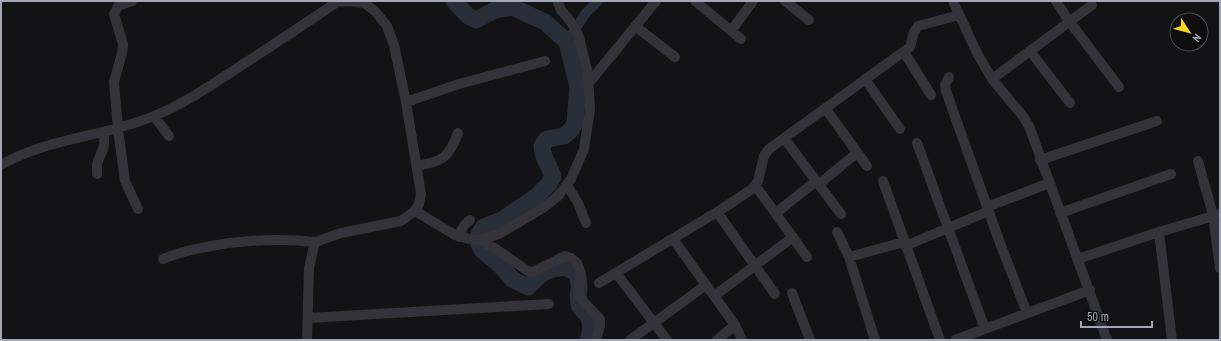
<svg xmlns="http://www.w3.org/2000/svg" width="1221" height="341" font-family="'Archivo Narrow',sans-serif">
<style>
.lines{fill:none;stroke-linecap:round;stroke-linejoin:round}
.canal{stroke:#282f38;stroke-width:10}
.river{stroke:#282f38;stroke-width:17}
.minor{stroke:#333339;stroke-width:10}
</style>
<rect width="100%" height="100%" fill="#131214"/>
<g class="lines">
<!-- canal -->
<path class="canal" d="M 567,42 L 585,14 L 598,1"/>
<!-- river -->
<path class="river" d="M 454,1 L 468,16 L 476,20 L 495,10 L 512,7 L 545,22 L 567,42 L 578,87 L 575,123 L 571,130 L 564,136 L 547,139 L 542,146 C 542,159 550,165 553,177 L 549,184 L 537,196 L 502,220 L 484,227 L 479,234 L 478,242 L 482,250 L 501,266 L 512,279 L 528,287 C 534,281 540,274 547,271 C 557,267 572,265 577,276 C 582,285 576,296 579,304 C 580,309 585,312 588,316 C 592,323 591,333 588,340"/>
<!-- minor -->
<path class="minor" d="M 132,1 L 118,6 L 114,14 L 123,44 L 122,53 L 114,82 L 118,129 L 125,181 L 138,209
M 695,1 L 741,39
M 785,1 L 809,20
M 953,1 L 977,53 L 992,79 L 1022,115 L 1029,126 L 1107,340
M 1056,1 L 1069,21 L 1119,87
M 635,26 L 675,57
M 731,31 L 753,1
M 1030,51 L 1070,103
M 904,52 L 931,95
M 949,77 L 945,85 L 946,91 L 1000,243 L 1027,313
M 865,79 L 900,129
M 992,79 L 1092,5
M 588,84 L 656,1
M 406,102 L 459,84 L 545,61
M 825,108 L 867,166
M 154,116 L 169,136
M 784,138 L 841,214
M 917,143 L 985,329
M 1040,160 L 1157,121
M 1198,161 L 1213,215 L 1220,268
M 1,165 C 47,138 104,137 154,116 C 186,103 216,82 245,63 C 276,43 306,23 337,2 L 349,1 L 364,3 L 375,11 L 387,26 L 394,45 L 406,102 L 421,194 L 419,204 L 415,211 L 401,221 L 341,233 L 315,242 L 309,268 L 307,340
M 416,166 C 442,162 449,158 458,133
M 97,174 C 97,171 97,167 97,164 C 101,152 107,146 103,132
M 883,181 L 940,340
M 819,184 L 857,153
M 567,185 L 578,203 L 586,223
M 755,185 L 807,257
M 987,207 L 1049,183
M 415,211 L 455,235 L 469,239 L 479,240 L 499,234 L 543,208 L 558,196 L 571,179 L 584,149 L 590,109 L 588,74 L 579,37 L 571,22 L 561,10 L 558,3 L 559,1
M 717,212 L 775,294
M 776,213 L 816,181
M 1060,213 L 1171,174
M 837,232 L 849,257 L 875,340
M 1159,232 L 1172,340
M 459,237 C 461,229 464,224 470,220
M 673,239 L 735,325 L 742,340
M 479,240 L 496,249 L 528,271 L 533,272 L 565,256 L 571,258 L 577,263 L 581,273 L 579,291 L 579,297 L 600,319 L 600,326 L 596,340
M 905,246 L 989,211
M 849,257 L 904,242
M 163,259 C 181,251 192,250 211,246 C 245,240 280,238 315,242
M 1078,259 L 1159,232 L 1220,214
M 616,273 L 667,340
M 599,283 L 722,209 L 752,189 L 758,181 L 764,156 L 769,149 L 910,47 L 914,32 L 918,26 L 959,15
M 792,293 L 810,340
M 714,296 L 793,237
M 308,318 L 549,304
M 630,340 L 706,285
M 717,340 L 735,325
M 955,340 L 1090,290"/>
</g>
<!-- border -->
<rect width="1221" height="341" fill="none" stroke="#a3a6b5" stroke-width="4"/>
<!-- north arrow -->
<g transform="translate(1189 32) rotate(126)"><circle r="19" fill="#0e0e0f" stroke="#4a4b51"/>
<path d="M0-3L7 15L0 10L-7 15Z" fill="#fad125"/>
<text y="-6" font-size="11" font-weight="bold" text-anchor="middle" fill="#a3a6b5">N</text>
</g>
<!-- scale -->
<path d="M1081 321v6h71v-6" fill="none" stroke="#a3a6b5" stroke-width="2"/>
<text x="1087" y="321" font-size="12" fill="#a3a6b5" stroke="#0e0e0f" stroke-width="3" paint-order="stroke">50 m</text>
</svg>
